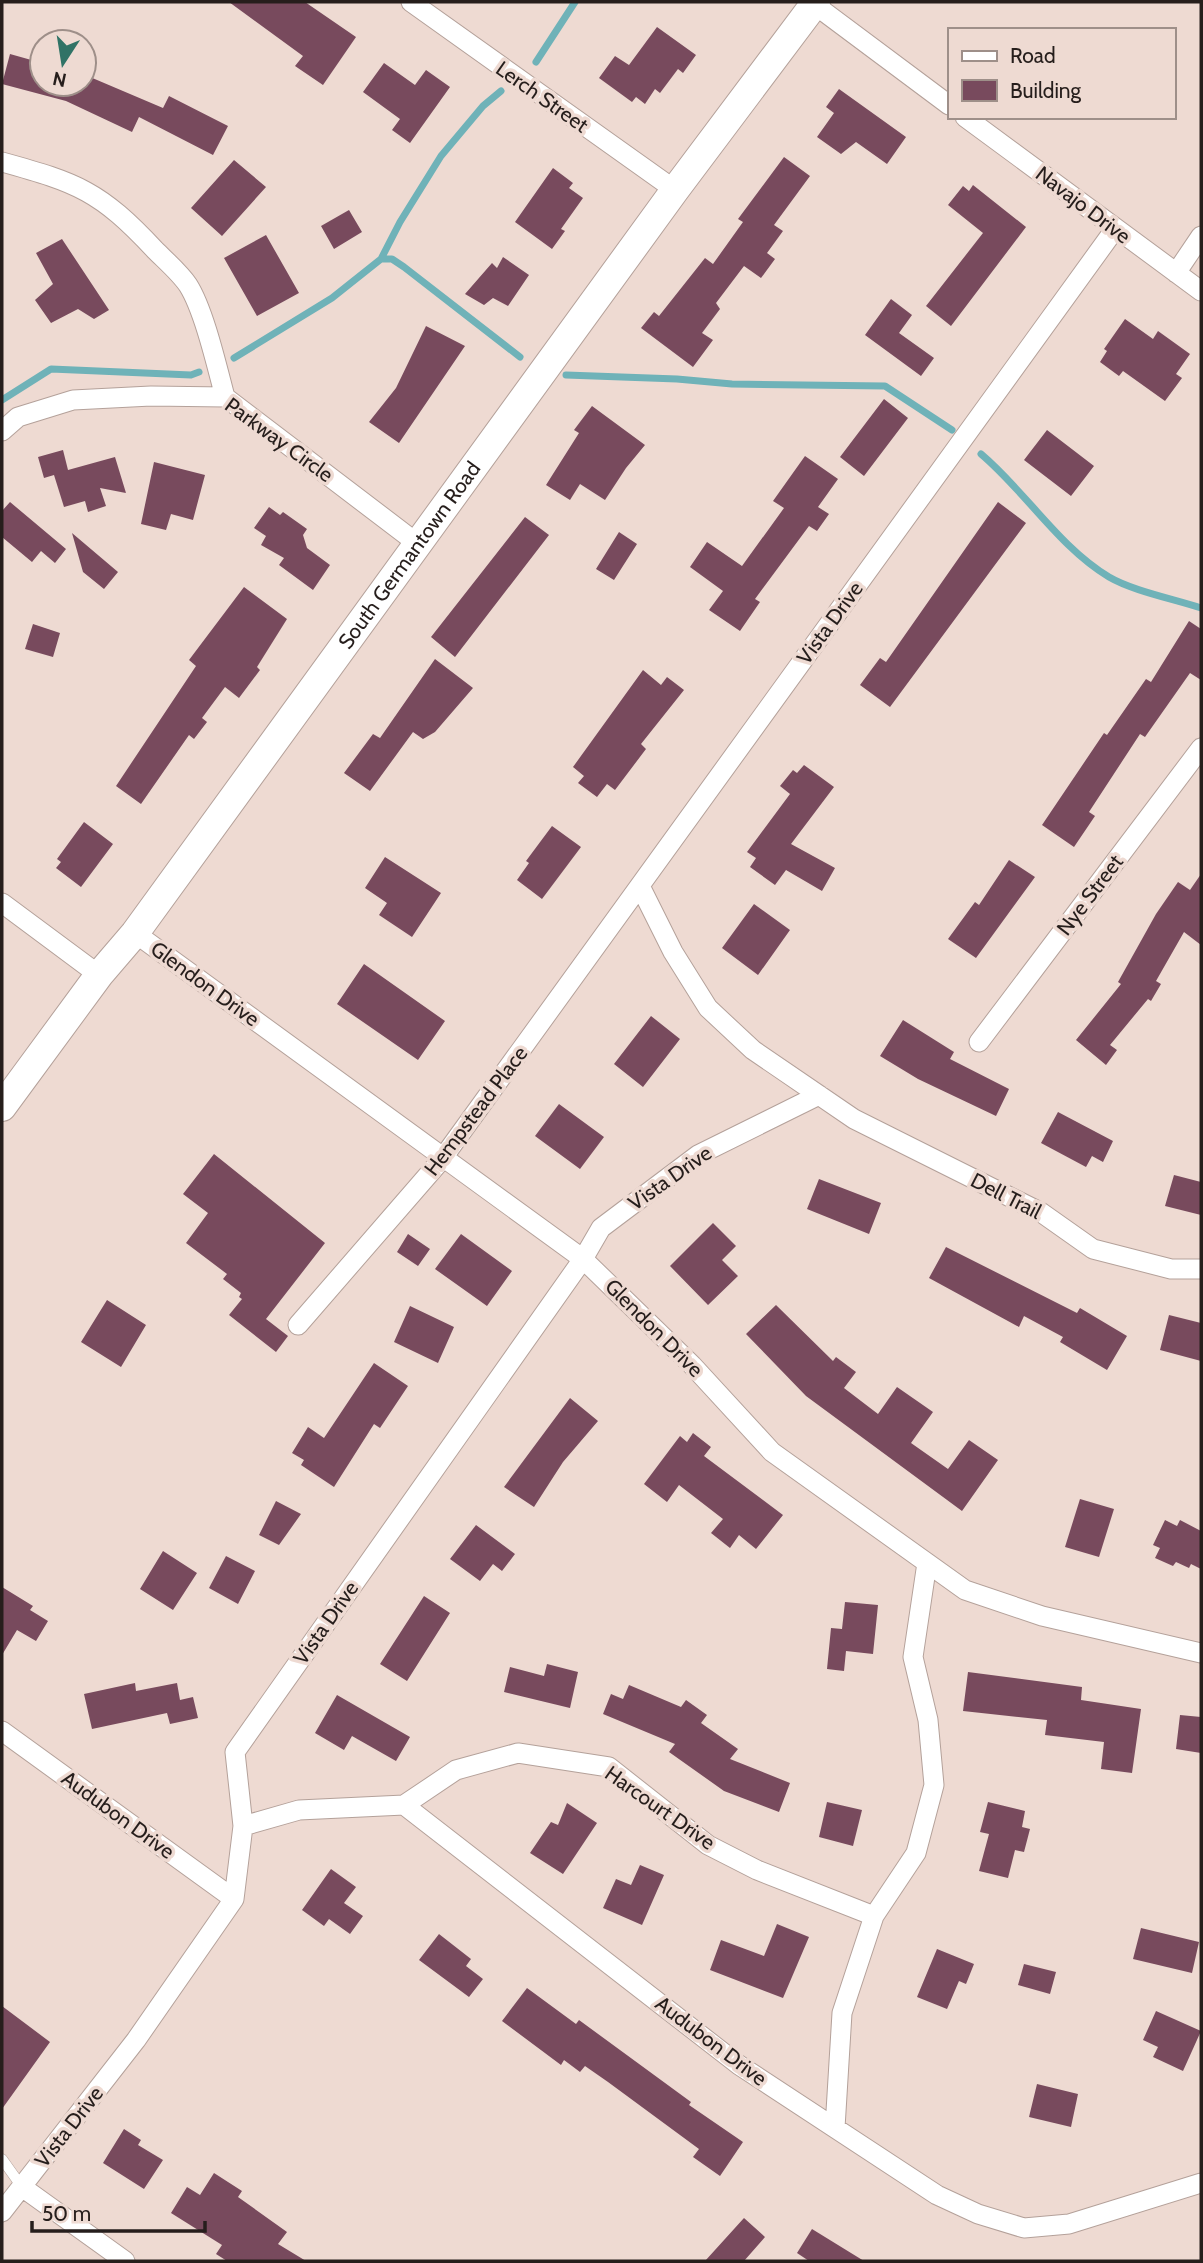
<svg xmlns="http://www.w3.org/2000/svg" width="1203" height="2263" font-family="Cabin,sans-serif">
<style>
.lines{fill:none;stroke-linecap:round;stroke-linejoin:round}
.stream{stroke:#6fb2b8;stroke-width:7}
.building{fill:#784a5d}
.service-casing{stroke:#b4a19a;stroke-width:11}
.minor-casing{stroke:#b4a19a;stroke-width:21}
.secondary-casing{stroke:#b4a19a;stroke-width:30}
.service{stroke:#fff;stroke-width:10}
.minor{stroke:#fff;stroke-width:19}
.secondary{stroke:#fff;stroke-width:28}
.labels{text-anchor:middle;stroke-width:7;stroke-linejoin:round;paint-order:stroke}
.street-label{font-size:21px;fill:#261e1c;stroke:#eedad2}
</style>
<rect width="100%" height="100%" fill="#eedad2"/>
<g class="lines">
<!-- stream -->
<path class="stream" d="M 536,62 L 575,2
M 381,259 L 392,259 L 404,267 L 520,357
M 234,358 L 332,298 L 381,259 L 400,222 L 441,156 L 483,106 L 501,91
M 566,375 L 677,379 L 732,384 L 885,386 L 952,430
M 2,400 L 51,369 L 191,375 L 199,372
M 981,454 C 1026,492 1058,546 1109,577 C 1133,591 1174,599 1201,608"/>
</g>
<!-- building -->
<path class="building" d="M 229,2 L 305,2 L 356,37 L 323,85 L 295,66 L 303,56 Z
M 657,27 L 696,55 L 683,73 L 678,69 L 660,93 L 655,89 L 645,104 L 636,97 L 632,102 L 599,78 L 615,56 L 629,65 Z
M 10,54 L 42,63 L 42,84 L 87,84 L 90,77 L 163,108 L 169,96 L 228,126 L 213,155 L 139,117 L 132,132 L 66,101 L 2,84 Z
M 384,63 L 415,85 L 426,70 L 450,87 L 410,143 L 392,130 L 400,119 L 363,92 Z
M 839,89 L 906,137 L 887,164 L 856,142 L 841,154 L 817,137 L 834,113 L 826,107 Z
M 784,157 L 810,176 L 774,225 L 783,231 L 767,253 L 775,259 L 761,278 L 744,266 L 716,303 L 720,309 L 702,333 L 713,340 L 693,367 L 641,328 L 654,312 L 659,316 L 705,258 L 713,264 L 743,222 L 738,219 Z
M 234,160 L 266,187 L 222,236 L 191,208 Z
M 553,168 L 573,183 L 569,188 L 583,198 L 561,229 L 565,231 L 552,249 L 515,222 Z
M 973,185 L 1026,227 L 951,326 L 926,306 L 983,233 L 948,205 L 963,186 L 969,191 Z
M 349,210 L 362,232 L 334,249 L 321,226 Z
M 266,235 L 299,293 L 257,316 L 224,258 Z
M 62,239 L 109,310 L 94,319 L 78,309 L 51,323 L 35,300 L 53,284 L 36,253 Z
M 503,257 L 529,275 L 508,306 L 493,298 L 484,305 L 465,294 L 492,263 L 497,268 Z
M 891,299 L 912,315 L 899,333 L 934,358 L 921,376 L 865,335 Z
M 1125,319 L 1153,339 L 1158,331 L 1190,354 L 1176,374 L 1182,378 L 1165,401 L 1123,371 L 1119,376 L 1100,362 L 1107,351 L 1104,349 Z
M 426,326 L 465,346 L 399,443 L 369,422 L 396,388 Z
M 884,399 L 908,418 L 864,476 L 840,457 Z
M 592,406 L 645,445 L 626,468 L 605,500 L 580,484 L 570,500 L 546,485 L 579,433 L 574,430 Z
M 1047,430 L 1094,466 L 1071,496 L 1024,460 Z
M 63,450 L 68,470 L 115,457 L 126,493 L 100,488 L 106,506 L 88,512 L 85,501 L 64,507 L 54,475 L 44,478 L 38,457 Z
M 805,456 L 838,479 L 818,507 L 829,514 L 817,531 L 809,526 L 755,599 L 760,602 L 740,631 L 709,610 L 723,591 L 690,567 L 707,542 L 742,566 L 784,508 L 773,501 Z
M 154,462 L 205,475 L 193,520 L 171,514 L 166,530 L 141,524 Z
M 10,502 L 66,549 L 55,563 L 41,551 L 32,562 L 2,537 L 2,511 Z
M 998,502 L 1026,523 L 890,707 L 860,685 L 880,658 L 886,662 Z
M 269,507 L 280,515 L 283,512 L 307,529 L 303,535 L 307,548 L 330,565 L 313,590 L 279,565 L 284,558 L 261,545 L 266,536 L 254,528 Z
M 525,517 L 549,535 L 455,657 L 431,637 Z
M 619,532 L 637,544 L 614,580 L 596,569 Z
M 72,533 L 118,572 L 104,589 L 83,572 Z
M 244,587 L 287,619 L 257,667 L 260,670 L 239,698 L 225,687 L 202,718 L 207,722 L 194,739 L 189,735 L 141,804 L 116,786 L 196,666 L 189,660 Z
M 1189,621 L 1201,629 L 1201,680 L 1190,673 L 1145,737 L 1140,734 L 1089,812 L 1095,816 L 1074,847 L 1042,825 L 1104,733 L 1107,735 L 1146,679 L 1151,682 Z
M 33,624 L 60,633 L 53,657 L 25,649 Z
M 435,659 L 473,688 L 435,732 L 423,739 L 413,732 L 370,791 L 344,773 L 373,734 L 380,738 Z
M 643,670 L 661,685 L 667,677 L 684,690 L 641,744 L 646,749 L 615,790 L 607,784 L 597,797 L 578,783 L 584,776 L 573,767 Z
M 804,765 L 834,787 L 791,844 L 835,868 L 822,891 L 786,870 L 775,885 L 750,867 L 756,858 L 747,852 L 790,794 L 780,786 L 793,770 L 797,773 Z
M 84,822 L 113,844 L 81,887 L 56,868 L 61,862 L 57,859 Z
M 552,826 L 581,847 L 542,899 L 517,880 L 529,863 L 526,861 Z
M 385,857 L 441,893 L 412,937 L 379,915 L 387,903 L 365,888 Z
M 1009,860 L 1035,877 L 976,958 L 948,939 L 975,902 L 979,905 Z
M 1201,874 L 1201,945 L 1184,932 L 1156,981 L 1161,984 L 1151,1001 L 1148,999 L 1110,1045 L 1117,1050 L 1106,1065 L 1076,1040 L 1121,984 L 1118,982 L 1156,914 L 1178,882 L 1190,890 Z
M 754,904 L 790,930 L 758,975 L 722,948 Z
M 364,964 L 445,1021 L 418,1060 L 337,1004 Z
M 651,1016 L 680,1039 L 643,1087 L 614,1064 Z
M 903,1020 L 954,1052 L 950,1059 L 1009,1089 L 996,1116 L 918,1079 L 880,1056 Z
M 559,1104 L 604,1137 L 580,1169 L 535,1136 Z
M 1058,1112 L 1113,1141 L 1103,1162 L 1092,1156 L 1086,1167 L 1041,1143 Z
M 214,1154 L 325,1243 L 266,1319 L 288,1336 L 276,1352 L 229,1315 L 242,1299 L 239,1297 L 241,1293 L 223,1279 L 227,1274 L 186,1243 L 208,1213 L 183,1194 Z
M 1174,1175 L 1201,1182 L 1201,1215 L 1165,1206 Z
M 819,1179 L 881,1203 L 869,1234 L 807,1209 Z
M 713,1223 L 736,1246 L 722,1260 L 738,1276 L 708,1305 L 670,1266 Z
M 408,1234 L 430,1249 L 418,1266 L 397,1252 Z
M 461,1234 L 512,1271 L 487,1306 L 435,1269 Z
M 946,1247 L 1077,1313 L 1080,1308 L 1127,1336 L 1107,1370 L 1060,1342 L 1063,1337 L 1024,1316 L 1019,1327 L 929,1278 Z
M 107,1300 L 146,1325 L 121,1367 L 81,1342 Z
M 776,1305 L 833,1361 L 836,1357 L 856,1372 L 844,1388 L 878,1414 L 897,1387 L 933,1412 L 911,1443 L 948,1469 L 969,1440 L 998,1460 L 962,1511 L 806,1396 L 746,1334 Z
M 410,1306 L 454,1327 L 438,1363 L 394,1342 Z
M 1169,1315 L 1201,1323 L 1201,1361 L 1160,1350 Z
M 374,1363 L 408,1386 L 380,1428 L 374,1424 L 334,1487 L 301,1465 L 304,1460 L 292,1453 L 308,1427 L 324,1438 Z
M 570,1398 L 598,1421 L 563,1462 L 534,1507 L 504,1487 Z
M 693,1433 L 711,1447 L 704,1456 L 783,1515 L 756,1549 L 739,1535 L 730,1548 L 711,1533 L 723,1519 L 679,1485 L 667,1502 L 644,1484 L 680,1436 L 687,1442 Z
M 1080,1499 L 1114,1509 L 1099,1557 L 1065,1547 Z
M 276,1501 L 301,1514 L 279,1545 L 259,1535 Z
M 1165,1520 L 1177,1526 L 1180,1520 L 1201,1531 L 1201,1569 L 1191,1564 L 1189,1568 L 1176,1562 L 1173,1566 L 1155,1558 L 1160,1548 L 1153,1545 Z
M 476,1525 L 515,1554 L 502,1571 L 493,1564 L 480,1581 L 450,1559 Z
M 163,1551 L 197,1573 L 173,1610 L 140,1589 Z
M 226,1556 L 255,1571 L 238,1604 L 209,1588 Z
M 2,1587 L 33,1606 L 30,1610 L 48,1621 L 36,1641 L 17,1630 L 2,1655 Z
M 424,1596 L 450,1613 L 407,1681 L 380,1664 Z
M 845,1602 L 878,1605 L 873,1654 L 846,1651 L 844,1671 L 827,1669 L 831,1628 L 842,1629 Z
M 547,1664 L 578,1672 L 570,1708 L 504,1692 L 510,1667 L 544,1676 Z
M 968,1672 L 1082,1687 L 1081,1700 L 1141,1709 L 1132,1773 L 1101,1769 L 1104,1742 L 1045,1735 L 1047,1720 L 963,1711 Z
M 135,1683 L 136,1691 L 177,1683 L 180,1700 L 193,1697 L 198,1718 L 170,1724 L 167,1713 L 92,1729 L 84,1694 Z
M 629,1685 L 681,1707 L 686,1700 L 707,1715 L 701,1723 L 738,1749 L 730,1759 L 790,1783 L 779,1812 L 724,1791 L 669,1752 L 675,1744 L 603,1714 L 611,1694 L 623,1699 Z
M 337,1695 L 410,1737 L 396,1761 L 352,1736 L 344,1750 L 315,1733 Z
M 1180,1715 L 1201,1717 L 1201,1753 L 1176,1749 Z
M 827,1802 L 862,1810 L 853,1846 L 819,1837 Z
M 988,1802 L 1025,1811 L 1022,1827 L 1030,1829 L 1024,1852 L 1015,1850 L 1008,1878 L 979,1871 L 989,1834 L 980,1832 Z
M 567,1803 L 597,1823 L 563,1874 L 530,1853 L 551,1822 L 558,1825 Z
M 640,1865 L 664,1875 L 642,1925 L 603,1908 L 616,1879 L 631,1885 Z
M 331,1869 L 356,1887 L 344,1903 L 363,1916 L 350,1934 L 329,1919 L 324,1926 L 302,1910 Z
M 777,1924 L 809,1937 L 783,1998 L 710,1970 L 721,1940 L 764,1956 Z
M 1141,1928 L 1199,1942 L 1192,1973 L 1133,1959 Z
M 439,1934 L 471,1959 L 466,1966 L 483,1979 L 469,1997 L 419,1960 Z
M 937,1949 L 974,1964 L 966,1984 L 959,1981 L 947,2009 L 917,1997 Z
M 1024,1964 L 1056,1972 L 1050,1994 L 1018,1985 Z
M 527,1988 L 576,2024 L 579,2020 L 691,2102 L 689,2105 L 743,2142 L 720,2176 L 693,2157 L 699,2149 L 608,2082 L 585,2066 L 580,2072 L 564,2060 L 561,2065 L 502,2021 Z
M 2,2006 L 50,2042 L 2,2109 Z
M 1156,2011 L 1201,2031 L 1183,2071 L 1153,2057 L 1158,2047 L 1143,2040 Z
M 1037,2084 L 1078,2094 L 1071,2127 L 1029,2117 Z
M 124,2129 L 141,2140 L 138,2145 L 163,2160 L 144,2189 L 103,2163 Z
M 214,2173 L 242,2191 L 238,2197 L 287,2232 L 278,2244 L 306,2261 L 227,2261 L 216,2254 L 222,2245 L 171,2213 L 187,2187 L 200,2195 Z
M 744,2218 L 765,2237 L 744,2261 L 705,2261 Z
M 812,2229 L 864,2261 L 809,2261 L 797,2253 Z"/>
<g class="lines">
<defs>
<path id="service" d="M 2,2159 L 22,2187"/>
<path id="minor" d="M 411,2 L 675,190
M 811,2 L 949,105
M 965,117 L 1201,291
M 2,162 C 78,183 100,191 155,250 C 166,261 180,273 188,285 C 204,310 217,367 225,397
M 1176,273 L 1201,236
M 2,431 L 18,417 L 73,400 L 151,396 L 225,397 L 418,544
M 640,886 L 673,952 L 708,1008 L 753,1050 L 854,1119 L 1042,1213 L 1093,1249 L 1171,1269 L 1201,1269
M 2,903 L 99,975
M 135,933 L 583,1259 L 692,1365 L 772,1452 L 965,1590 L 1042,1616 L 1201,1653
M 979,1042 L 1201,748
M 298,1325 L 442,1159 L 1115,229
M 2,1731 L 234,1899
M 404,1805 L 456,1770 L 518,1753 L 609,1767 L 708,1845 L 757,1870 L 874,1916
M 243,1826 L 299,1810 L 404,1805 L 739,2065 L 937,2195 L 978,2214 L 1024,2228 L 1069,2224 L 1201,2183
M 835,2128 L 842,2013 L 874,1916 L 916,1853 L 934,1785 L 928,1720 L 913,1657 L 927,1563
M 22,2187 L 125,2261
M 2,2212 L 136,2040 L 234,1899 L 243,1826 L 235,1752 L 583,1259 L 601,1228 L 698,1155 L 819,1095"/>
<g id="secondary">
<path id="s1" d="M 2,1107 L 99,975 L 135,933 L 675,190 L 816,2"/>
</g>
</defs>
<!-- service casing -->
<use href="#service" class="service-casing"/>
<!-- minor casing -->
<use href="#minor" class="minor-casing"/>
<!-- secondary casing -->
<use href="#secondary" class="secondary-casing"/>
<!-- service -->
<use href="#service" class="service"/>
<!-- minor -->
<use href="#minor" class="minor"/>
<!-- secondary -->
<use href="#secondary" class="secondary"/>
</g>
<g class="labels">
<!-- street labels -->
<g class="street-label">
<text transform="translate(542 97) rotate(35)" y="7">Lerch Street</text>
<text transform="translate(1083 205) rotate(37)" y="7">Navajo Drive</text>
<text transform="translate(279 440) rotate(36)" y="7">Parkway Circle</text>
<text dy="7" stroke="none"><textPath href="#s1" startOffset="686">South Germantown Road</textPath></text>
<text transform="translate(830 623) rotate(-54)" y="7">Vista Drive</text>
<text transform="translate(1090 895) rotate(-53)" y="7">Nye Street</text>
<text transform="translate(205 984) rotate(36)" y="7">Glendon Drive</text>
<text transform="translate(476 1111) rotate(-53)" y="7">Hempstead Place</text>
<text transform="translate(670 1178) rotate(-35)" y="7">Vista Drive</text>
<text transform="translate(1006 1196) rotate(27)" y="7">Dell Trail</text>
<text transform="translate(654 1328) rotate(45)" y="7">Glendon Drive</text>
<text transform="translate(326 1623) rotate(-55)" y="7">Vista Drive</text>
<text transform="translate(660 1808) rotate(35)" y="7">Harcourt Drive</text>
<text transform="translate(118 1815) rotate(36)" y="7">Audubon Drive</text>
<text transform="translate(711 2041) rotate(37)" y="7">Audubon Drive</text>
<text transform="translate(69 2127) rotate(-52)" y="7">Vista Drive</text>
</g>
</g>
<!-- border -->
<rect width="1203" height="2263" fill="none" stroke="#261e1c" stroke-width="7"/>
<!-- legend -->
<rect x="948" y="28" width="228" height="91" fill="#eedad2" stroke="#9e8f89" stroke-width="2"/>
<rect x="962" y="51" width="35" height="10" fill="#ffffff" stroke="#9e8f89" stroke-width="2"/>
<text x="1010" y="63" font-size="21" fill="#261e1c">Road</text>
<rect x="962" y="80" width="35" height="21" fill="#784a5d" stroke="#9e8f89" stroke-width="2"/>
<text x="1010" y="98" font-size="21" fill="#261e1c">Building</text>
<!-- north arrow -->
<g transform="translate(63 63) rotate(192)"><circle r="33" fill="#eedad2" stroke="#9e8f89" stroke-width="2"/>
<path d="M0-5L12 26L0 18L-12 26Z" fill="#307366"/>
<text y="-10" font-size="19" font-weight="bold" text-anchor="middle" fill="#261e1c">N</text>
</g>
<!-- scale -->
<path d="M32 2221v10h173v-10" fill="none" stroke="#261e1c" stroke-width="3.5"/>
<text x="42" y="2221" font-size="21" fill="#261e1c" stroke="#eedad2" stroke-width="5" paint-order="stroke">50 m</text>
</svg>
